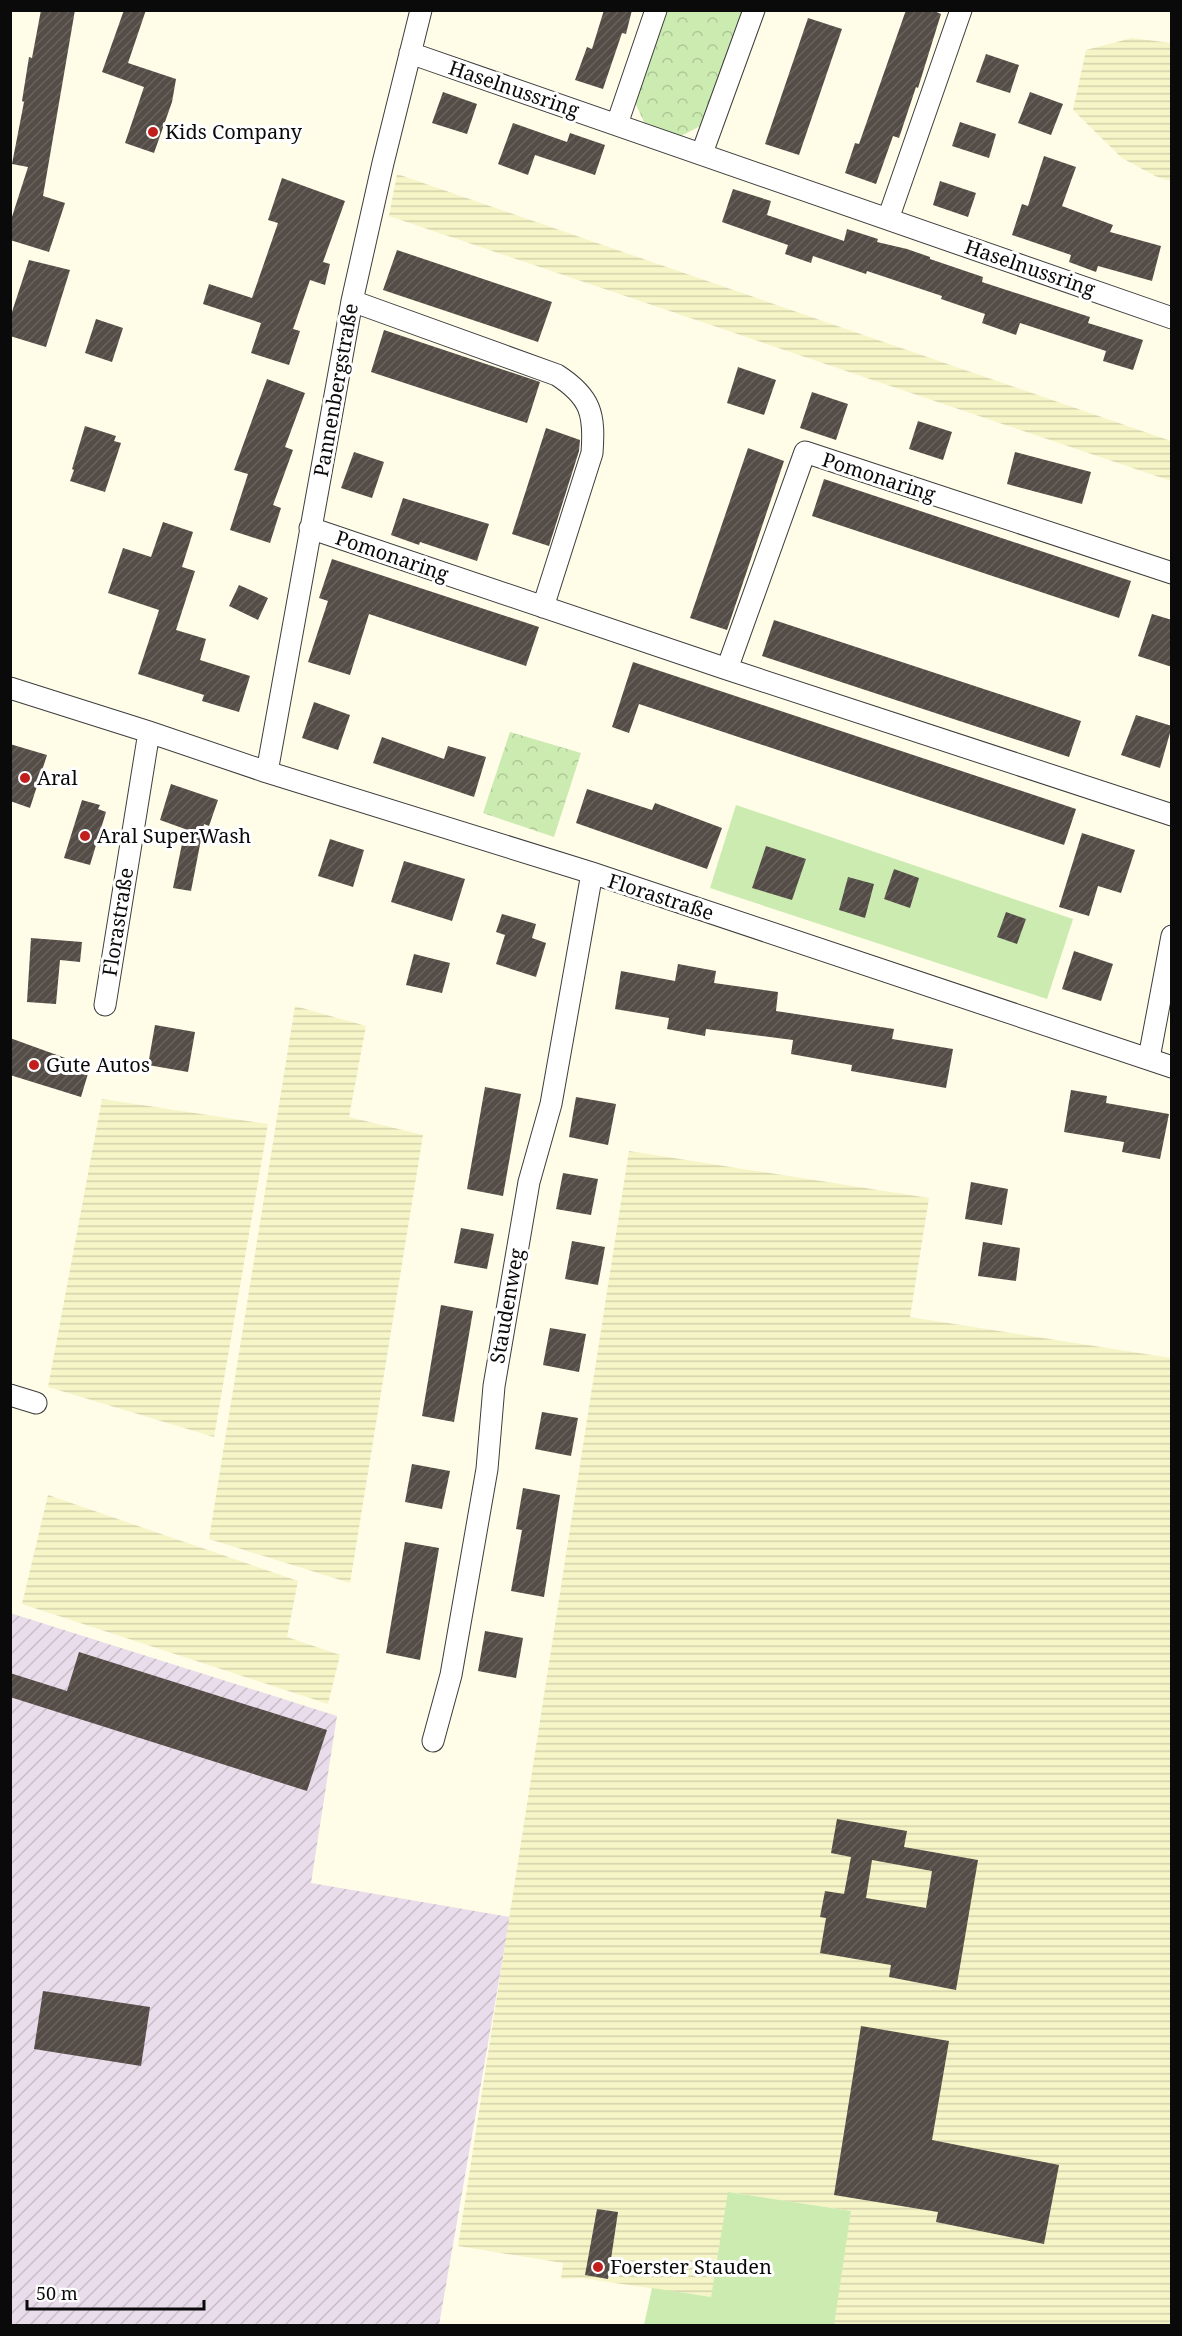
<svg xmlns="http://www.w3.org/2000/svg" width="1182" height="2336" font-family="'Noto Serif',serif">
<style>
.industrial{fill:url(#industrial-furrows)}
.farmland{fill:url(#farmland-rules)}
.park{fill:url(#park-crowns)}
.garden{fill:#cbebb0}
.building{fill:url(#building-hatch);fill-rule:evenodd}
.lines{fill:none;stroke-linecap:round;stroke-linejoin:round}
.street-casing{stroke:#3d3d3d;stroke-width:23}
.street{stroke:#fff;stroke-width:21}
.poi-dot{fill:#c11e1c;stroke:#fff;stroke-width:2}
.labels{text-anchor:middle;stroke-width:6;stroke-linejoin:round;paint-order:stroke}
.street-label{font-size:20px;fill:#0a0a0a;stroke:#fff}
.poi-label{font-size:20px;fill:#0a0a0a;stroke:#fff;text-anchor:start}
</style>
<defs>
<pattern id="industrial-furrows" width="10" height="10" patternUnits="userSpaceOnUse" patternTransform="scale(1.5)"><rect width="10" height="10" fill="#eaddeb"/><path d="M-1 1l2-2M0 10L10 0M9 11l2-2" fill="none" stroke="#c7bcc8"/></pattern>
<pattern id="farmland-rules" width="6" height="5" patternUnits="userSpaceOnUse" patternTransform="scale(1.5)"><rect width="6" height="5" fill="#f6f5c7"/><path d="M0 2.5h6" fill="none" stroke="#d2d1aa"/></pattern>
<pattern id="park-crowns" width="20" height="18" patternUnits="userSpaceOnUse" patternTransform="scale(1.5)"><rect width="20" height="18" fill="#cbebb0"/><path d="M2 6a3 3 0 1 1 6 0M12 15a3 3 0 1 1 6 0" fill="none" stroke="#adc896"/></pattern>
<pattern id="building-hatch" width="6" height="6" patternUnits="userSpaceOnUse" patternTransform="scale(1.5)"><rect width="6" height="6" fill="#544c46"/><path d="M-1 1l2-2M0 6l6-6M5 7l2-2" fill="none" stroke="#68615c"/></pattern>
</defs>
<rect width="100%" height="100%" fill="#fffce8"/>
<!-- industrial -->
<path class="industrial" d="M 10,1613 L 337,1716 L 311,1883 L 510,1917 L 439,2325 L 11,2325 Z"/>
<!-- farmland -->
<path class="farmland" d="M 1132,38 L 1171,43 L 1171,181 L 1155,176 L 1122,158 L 1073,110 L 1086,50 Z
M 397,174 L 1171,441 L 1171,481 L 389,216 Z
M 295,1006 L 366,1026 L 349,1117 L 423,1135 L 350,1583 L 209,1539 Z
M 102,1099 L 268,1124 L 214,1437 L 48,1387 Z
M 629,1151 L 929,1198 L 910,1317 L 1171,1358 L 1171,2325 L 833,2325 L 851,2211 L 729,2192 L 711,2297 L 581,2278 L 561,2279 L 563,2263 L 458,2246 Z
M 48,1495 L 298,1581 L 287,1637 L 340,1655 L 328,1704 L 22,1604 Z"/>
<!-- park -->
<path class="park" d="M 666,11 L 744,11 L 704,124 L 681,136 L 644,122 L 634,100 Z
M 510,732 L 581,753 L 554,837 L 483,813 Z"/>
<!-- garden -->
<path class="garden" d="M 736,805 L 1073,919 L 1047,999 L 710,888 Z
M 728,2192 L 851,2211 L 834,2325 L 644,2325 L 652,2288 L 711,2297 Z"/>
<!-- building -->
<path class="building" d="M 41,10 L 75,10 L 43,196 L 65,203 L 49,252 L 10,240 L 10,223 L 28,167 L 12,164 L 24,102 L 22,101 L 29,57 L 32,58 Z
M 124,10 L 146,10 L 128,63 L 176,79 L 172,102 L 154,153 L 125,143 L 144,87 L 102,72 Z
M 604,10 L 632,10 L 626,34 L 622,33 L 603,89 L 575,80 L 587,47 L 592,49 Z
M 906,10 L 932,10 L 941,14 L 918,88 L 916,87 L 899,138 L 893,136 L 876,184 L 845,173 L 855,143 L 859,144 Z
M 808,18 L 842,29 L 799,155 L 765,144 Z
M 986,54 L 1019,65 L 1010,93 L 976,82 Z
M 443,92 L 477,104 L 467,134 L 432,123 Z
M 1030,92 L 1063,104 L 1051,135 L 1018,123 Z
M 960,122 L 996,134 L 989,158 L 952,146 Z
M 513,123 L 567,142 L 570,133 L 605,145 L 595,175 L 535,155 L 528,175 L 498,164 Z
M 1044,156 L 1076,167 L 1062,206 L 1113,225 L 1110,232 L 1161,246 L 1152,281 L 1098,266 L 1096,272 L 1069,262 L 1071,255 L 1012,235 L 1022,204 L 1028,206 Z
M 282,178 L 345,201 L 323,262 L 330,264 L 325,285 L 310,280 L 293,329 L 300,331 L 289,365 L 251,353 L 261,323 L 203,304 L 209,284 L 252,298 L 278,223 L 268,220 Z
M 940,181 L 976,193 L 968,217 L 933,205 Z
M 733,189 L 771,201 L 767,215 L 844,241 L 847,229 L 878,239 L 877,242 L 907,249 L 930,257 L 930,259 L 983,277 L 982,282 L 1090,317 L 1088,323 L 1143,340 L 1133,370 L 1103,361 L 1106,351 L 1020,323 L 1016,335 L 982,323 L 985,314 L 941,299 L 942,296 L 867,271 L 866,274 L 813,256 L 811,263 L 785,254 L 788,245 L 722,222 Z
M 397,250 L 552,302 L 538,342 L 383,290 Z
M 29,260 L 70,270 L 46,347 L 10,336 L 10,318 Z
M 96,319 L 123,328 L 112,362 L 85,353 Z
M 384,330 L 540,382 L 527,423 L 371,372 Z
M 738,367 L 776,380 L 764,415 L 727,403 Z
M 267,379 L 305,393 L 285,447 L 293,450 L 273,505 L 281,508 L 270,543 L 230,530 L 248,474 L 234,470 Z
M 812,392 L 848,404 L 836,440 L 800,428 Z
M 918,421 L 952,432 L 943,460 L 909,449 Z
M 85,426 L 116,436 L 114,441 L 121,443 L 105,492 L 70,481 L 74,470 L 72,469 Z
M 546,428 L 580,440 L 579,451 L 549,546 L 512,534 Z
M 748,448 L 784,461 L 727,630 L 690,618 Z
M 354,452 L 384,462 L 372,498 L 341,488 Z
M 1015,452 L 1091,472 L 1082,504 L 1007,484 Z
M 824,479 L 1131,581 L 1119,618 L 812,516 Z
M 403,498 L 489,524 L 477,561 L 420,542 L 419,545 L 391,535 Z
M 163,522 L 193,532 L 182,567 L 195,571 L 176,630 L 206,639 L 200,660 L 250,676 L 239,712 L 202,701 L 204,695 L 138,674 L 159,610 L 108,593 L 123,548 L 151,557 Z
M 332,559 L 539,627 L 526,666 L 369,614 L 350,675 L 308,662 L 328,601 L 319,598 Z
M 239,585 L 268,598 L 258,620 L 229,606 Z
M 1152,614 L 1172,620 L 1172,667 L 1138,656 Z
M 774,620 L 1081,721 L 1069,757 L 762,656 Z
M 633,662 L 1076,809 L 1064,845 L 639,704 L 629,733 L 612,727 Z
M 314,702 L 350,715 L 338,750 L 302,738 Z
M 1136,715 L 1172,726 L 1160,768 L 1121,755 Z
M 382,737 L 444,759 L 448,746 L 486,757 L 474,797 L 373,763 Z
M 10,744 L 47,755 L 30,808 L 10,801 Z
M 171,784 L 218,800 L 209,826 L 204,824 L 191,891 L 173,888 L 185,829 L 160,820 Z
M 587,789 L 652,810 L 655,803 L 722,828 L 707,869 L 576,823 Z
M 82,800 L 100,805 L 98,809 L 106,812 L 90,865 L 64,858 Z
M 1082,833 L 1135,850 L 1121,893 L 1098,886 L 1089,916 L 1059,907 Z
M 330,839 L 364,850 L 353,887 L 318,876 Z
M 766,846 L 806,859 L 792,900 L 752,888 Z
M 404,861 L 465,879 L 452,921 L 391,902 Z
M 894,869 L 919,878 L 910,908 L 884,899 Z
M 848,877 L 874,884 L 865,918 L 839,910 Z
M 1006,912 L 1026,919 L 1017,944 L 997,937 Z
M 502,914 L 536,924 L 532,938 L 546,943 L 536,977 L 496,964 L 505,935 L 496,932 Z
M 31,938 L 82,942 L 80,962 L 60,960 L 56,1004 L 27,1002 Z
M 1074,951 L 1113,964 L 1101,1001 L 1062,989 Z
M 414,954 L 450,963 L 442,993 L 406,985 Z
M 678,964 L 716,971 L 714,983 L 778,992 L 776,1011 L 894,1029 L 892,1039 L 953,1049 L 946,1088 L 851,1071 L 852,1065 L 791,1054 L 793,1040 L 706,1029 L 705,1036 L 667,1029 L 669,1018 L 615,1009 L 621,971 L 675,981 Z
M 155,1025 L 195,1032 L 188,1072 L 148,1065 Z
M 10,1038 L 90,1067 L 81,1097 L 10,1075 Z
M 485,1087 L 521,1094 L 503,1196 L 467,1189 Z
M 1071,1090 L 1107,1096 L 1106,1103 L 1169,1114 L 1160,1159 L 1122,1152 L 1124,1142 L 1064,1132 Z
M 576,1097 L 616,1104 L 608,1145 L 569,1137 Z
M 563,1173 L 598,1179 L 591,1215 L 556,1209 Z
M 971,1182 L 1008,1189 L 1002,1225 L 965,1219 Z
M 461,1228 L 494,1234 L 487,1269 L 454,1263 Z
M 572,1241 L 605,1247 L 598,1285 L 565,1279 Z
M 983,1242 L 1020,1248 L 1016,1281 L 978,1276 Z
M 441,1305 L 473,1311 L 454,1422 L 422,1416 Z
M 550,1328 L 586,1334 L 579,1372 L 543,1365 Z
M 542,1412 L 578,1418 L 571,1456 L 535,1449 Z
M 412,1464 L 450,1471 L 442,1509 L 405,1502 Z
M 523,1488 L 560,1495 L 544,1597 L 511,1591 L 522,1530 L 516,1529 Z
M 405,1542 L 439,1548 L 420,1660 L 386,1653 Z
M 485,1631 L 523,1638 L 516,1678 L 478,1671 Z
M 79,1652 L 327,1730 L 307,1791 L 10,1697 L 10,1673 L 67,1691 Z
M 837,1819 L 907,1831 L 904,1847 L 978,1860 L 956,1990 L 889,1977 L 891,1965 L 820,1953 L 826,1918 L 820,1917 L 825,1891 L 844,1894 L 851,1857 L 831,1853 ZM 872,1860 L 932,1871 L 926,1908 L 866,1898 Z
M 43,1991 L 150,2007 L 141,2066 L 34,2049 Z
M 861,2026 L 949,2041 L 932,2140 L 1059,2165 L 1044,2244 L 936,2222 L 938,2212 L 834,2195 Z
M 597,2209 L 618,2212 L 608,2279 L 585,2275 Z"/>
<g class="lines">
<defs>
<path id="street" d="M 410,53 L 1172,318
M 617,124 L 656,10
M 702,153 L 754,10
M 888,219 L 961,10
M 352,301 L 557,375 C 591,397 595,414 592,453 L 543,607
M 310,528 L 727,669 L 1172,815
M 727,669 L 805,452 L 1172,573
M 10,688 L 149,732 L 267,772 L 592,873 L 1172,1067
M 267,772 L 352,301 L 383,163 L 421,10
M 105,1005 L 149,732
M 1149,1058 L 1172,936
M 10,1395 L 36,1403
M 433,1741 L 451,1675 L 487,1469 L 494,1386 L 529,1182 L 551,1104 L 592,873"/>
</defs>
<!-- street casing -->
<use href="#street" class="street-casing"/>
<!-- street -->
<use href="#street" class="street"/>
</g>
<!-- markers -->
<g class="poi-dot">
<circle cx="153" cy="132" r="6"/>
<circle cx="25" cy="778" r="6"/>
<circle cx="85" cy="836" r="6"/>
<circle cx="34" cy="1065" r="6"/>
<circle cx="598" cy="2267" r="6"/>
</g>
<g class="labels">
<!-- street labels -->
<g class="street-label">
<text transform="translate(514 89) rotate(19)" y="7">Haselnussring</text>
<text transform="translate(1030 268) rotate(19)" y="7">Haselnussring</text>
<text transform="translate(336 390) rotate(-80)" y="7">Pannenbergstraße</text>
<text transform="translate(879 477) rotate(18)" y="7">Pomonaring</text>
<text transform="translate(392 556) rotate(19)" y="7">Pomonaring</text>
<text transform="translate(661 897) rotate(18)" y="7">Florastraße</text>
<text transform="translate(118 922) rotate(-81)" y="7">Florastraße</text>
<text transform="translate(507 1306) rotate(-80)" y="7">Staudenweg</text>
</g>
<!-- poi labels -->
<g class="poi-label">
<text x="165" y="139">Kids Company</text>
<text x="37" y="785">Aral</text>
<text x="97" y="843">Aral SuperWash</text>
<text x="46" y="1072">Gute Autos</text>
<text x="610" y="2274">Foerster Stauden</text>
</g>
</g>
<!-- border -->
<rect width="1182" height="2336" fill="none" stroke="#0a0a0a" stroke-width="24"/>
<!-- scale -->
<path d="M27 2300v9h177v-9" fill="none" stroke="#0a0a0a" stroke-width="3"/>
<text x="36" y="2300" font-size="18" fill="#0a0a0a" stroke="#ffffff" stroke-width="4.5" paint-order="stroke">50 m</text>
</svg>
